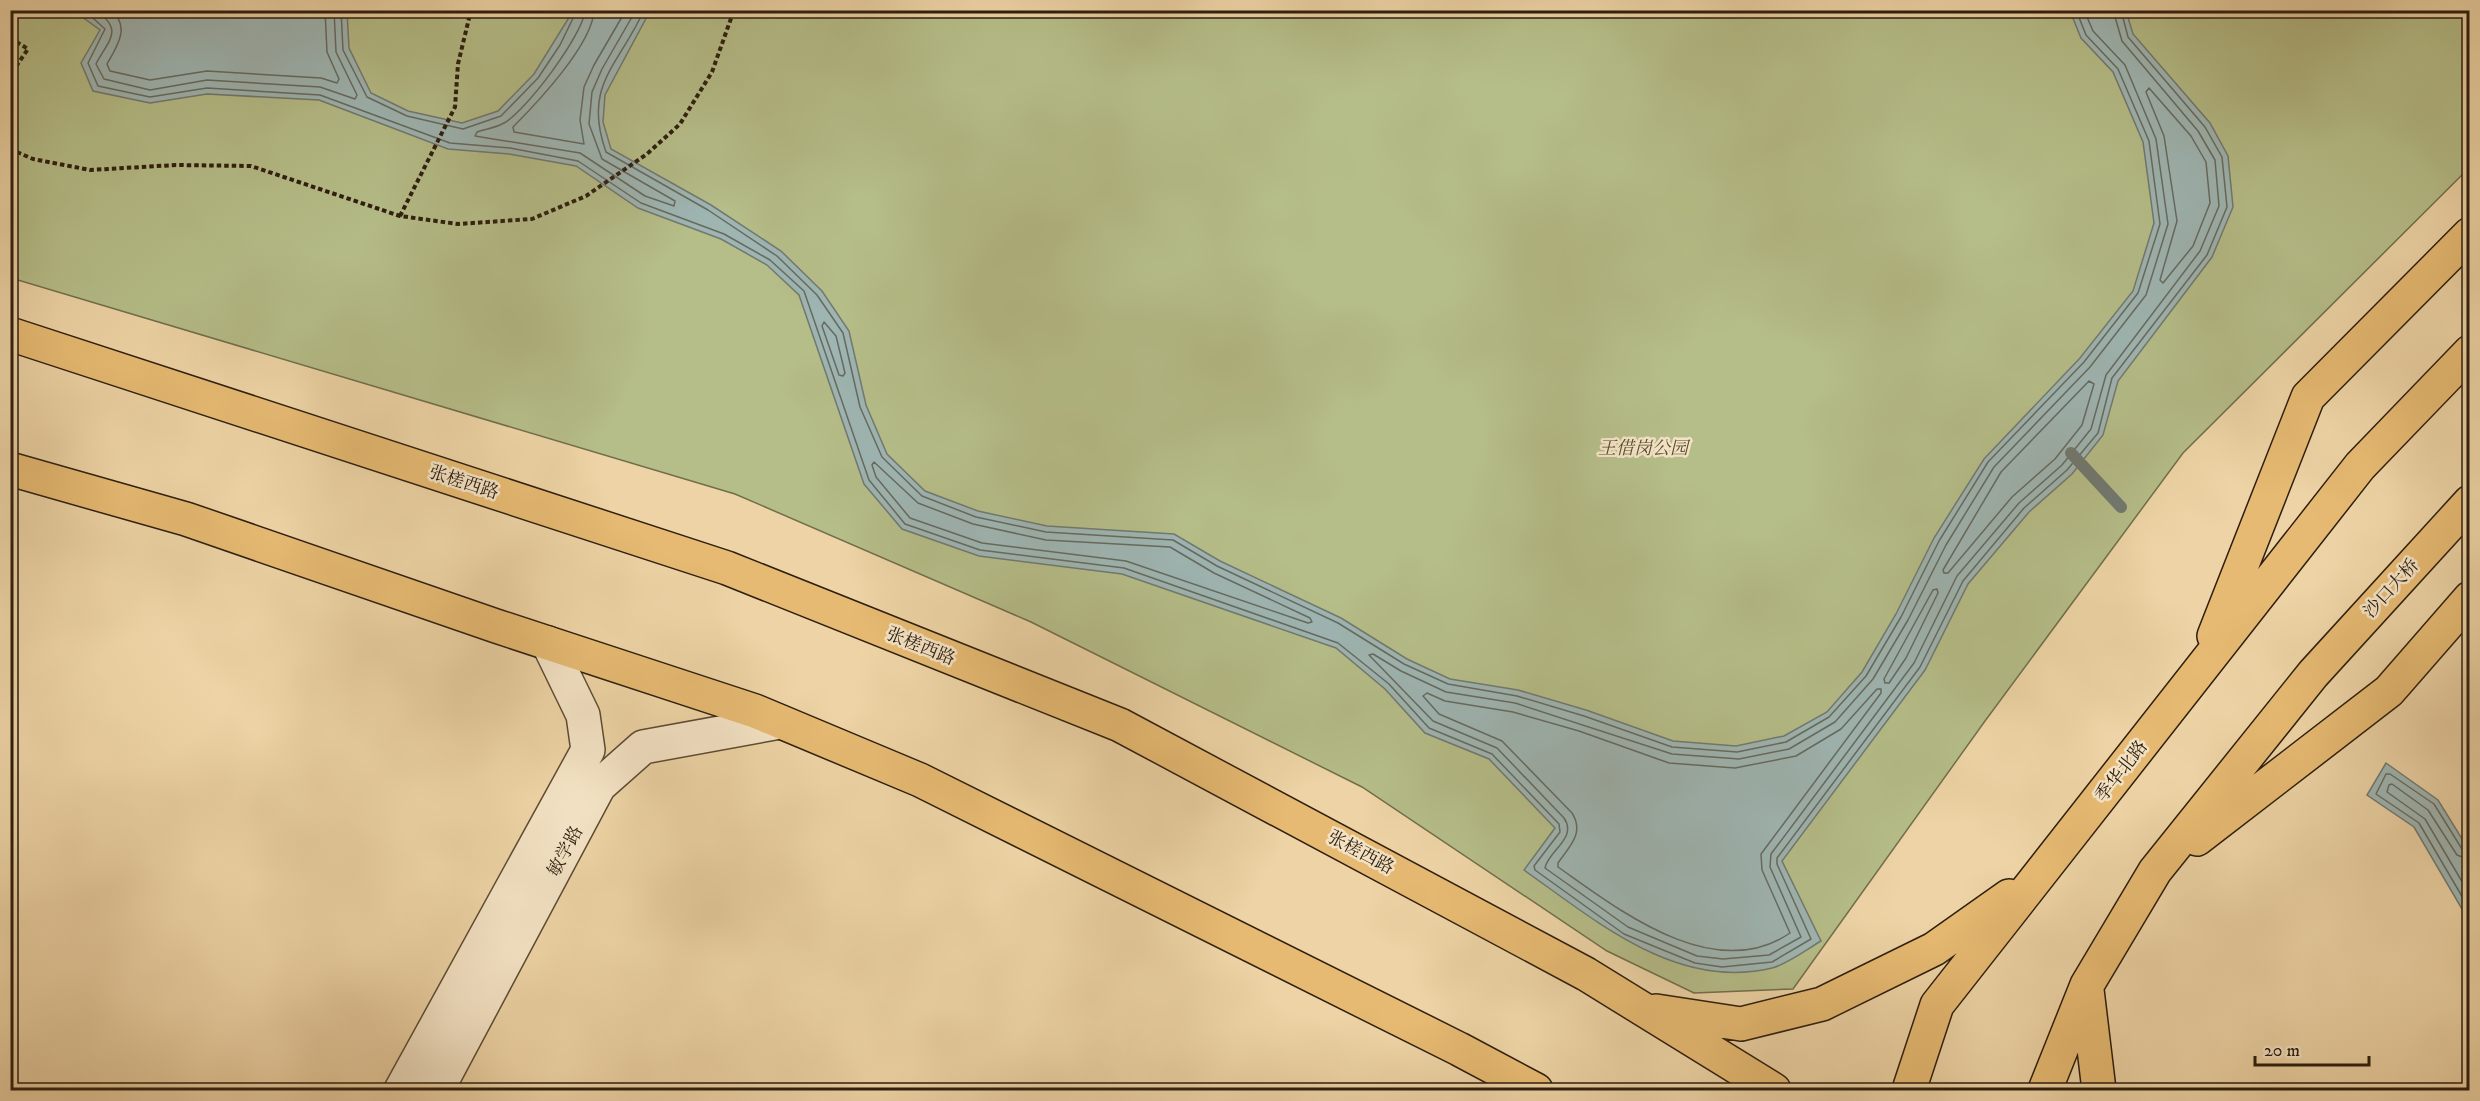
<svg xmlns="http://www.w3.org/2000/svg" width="2480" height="1101" font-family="'IM FELL DW Pica','Noto Serif SC',serif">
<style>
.green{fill:#b5bd88;stroke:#716e4c;stroke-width:1.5}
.water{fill:#9eb5b2;stroke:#717971;stroke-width:1.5}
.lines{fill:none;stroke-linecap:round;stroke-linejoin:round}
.shore{stroke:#666a60;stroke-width:1.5}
.stream{stroke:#717971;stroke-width:12}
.minor-casing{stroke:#5d4b34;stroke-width:36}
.major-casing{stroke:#2d1e0f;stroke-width:36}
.path{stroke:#2d1e0f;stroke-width:4;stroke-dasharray:4.5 3;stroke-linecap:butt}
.minor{stroke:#f3e2c4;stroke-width:33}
.major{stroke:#e6ba72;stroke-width:33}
.labels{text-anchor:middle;stroke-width:5;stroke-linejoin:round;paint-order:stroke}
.park-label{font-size:18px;font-style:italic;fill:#564e33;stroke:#f3e2c4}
.street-label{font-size:18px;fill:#2d1e0f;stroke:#f3e2c4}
</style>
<rect width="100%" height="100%" fill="#edd3a5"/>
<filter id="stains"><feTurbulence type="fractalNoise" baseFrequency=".00333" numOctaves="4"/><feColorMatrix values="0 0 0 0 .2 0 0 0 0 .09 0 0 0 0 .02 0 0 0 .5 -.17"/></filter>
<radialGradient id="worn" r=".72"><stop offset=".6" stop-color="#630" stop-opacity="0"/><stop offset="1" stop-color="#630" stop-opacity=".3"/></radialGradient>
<!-- green -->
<path class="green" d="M 10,11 L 2469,11 L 2469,168 L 2183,453 L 1985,721 L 1793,989 L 1694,993 L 1607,951 L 1362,787 L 1031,622 L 735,494 L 11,278 Z"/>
<!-- water -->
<path class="water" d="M 74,11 L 347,11 L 349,48 L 371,93 L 408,111 L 462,123 L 498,111 L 534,74 L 573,11 L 650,11 L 605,95 L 603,122 L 611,149 L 711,205 L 781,251 L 822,291 L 849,331 L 866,405 L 887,454 L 925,491 L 978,511 L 1047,526 L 1174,534 L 1220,561 L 1341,618 L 1407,659 L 1450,679 L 1518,690 L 1586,710 L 1673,741 L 1736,746 L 1784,736 L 1827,712 L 1862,672 L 1896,614 L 1934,538 L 1984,459 L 2080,358 L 2133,291 L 2154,223 L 2143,142 L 2113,72 L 2081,38 L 2070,11 L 2126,11 L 2133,34 L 2210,123 L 2228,156 L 2233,207 L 2212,257 L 2118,381 L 2103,435 L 2072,474 L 2029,512 L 1968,584 L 1925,670 L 1782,861 L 1821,941 C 1806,950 1788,964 1772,968 C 1677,991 1596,921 1524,870 L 1555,828 L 1489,759 L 1425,733 L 1385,689 L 1336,648 L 1122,574 L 979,556 L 902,529 L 864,484 L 799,295 L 767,265 L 721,239 L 638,208 L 576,166 L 509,154 L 448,149 L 319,100 L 207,94 L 150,103 L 93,91 L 81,63 L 100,30 Z
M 2386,763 L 2438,800 L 2469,850 L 2469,921 L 2414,827 L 2367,795 Z"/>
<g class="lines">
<!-- shore -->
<path class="shore" d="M 84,10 L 105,29 L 88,63 L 98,86 L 150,97 L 207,88 L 320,95 L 450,143 L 510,148 L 578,161 L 641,203 L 724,234 L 770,260 L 804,291 L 869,480 L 905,524 L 980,550 L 1124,568 L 1338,643 L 1389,684 L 1429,728 L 1492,754 L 1559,824 L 1560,832 L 1534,866 L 1535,870 L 1624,934 L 1695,963 L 1722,967 L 1772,962 L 1811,939 L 1777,864 L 1777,858 L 1920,667 L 1963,581 L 2024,508 L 2067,470 L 2098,433 L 2112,378 L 2207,255 L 2227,207 L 2222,157 L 2205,127 L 2128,37 L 2121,10
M 96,10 C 124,31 109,39 96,64 L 104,79 L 150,90 L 207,80 L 320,87 L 355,99 L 357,95 L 336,52 L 334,10
M 111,10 C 131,27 117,46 107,64 L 110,71 L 150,80 L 207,71 L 321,78 L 337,83 L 339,79 L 327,52 L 325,10
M 341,10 L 343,50 L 367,97 L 407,116 L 463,129 L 501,116 L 538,78 L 560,45 L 577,10
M 585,10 C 584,34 525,112 504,123 C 496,128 485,129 477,132 L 475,136 L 580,153 L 645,196 L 674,206 L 675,201 L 602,159 L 589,124 L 592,92 L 602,69 L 636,10
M 594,10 C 593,44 536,104 513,127 L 514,132 L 584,144 L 580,120 L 584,87 L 594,65 L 626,10
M 644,10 C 619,66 582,85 606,152 L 708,210 L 777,256 L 817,295 L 843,333 L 860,407 L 882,457 L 922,496 L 976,517 L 1046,532 L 1173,540 L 1217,566 L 1338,623 L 1404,664 L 1448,684 L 1517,696 L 1584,716 L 1672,747 L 1737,752 L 1786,742 L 1829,717 L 1866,676 L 1901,617 L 1939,541 L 1988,462 L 2084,362 L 2138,293 L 2160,224 L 2149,141 L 2118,69 L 2086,35 L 2076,10
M 2084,10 L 2093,31 L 2125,65 L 2156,139 L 2168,224 L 2146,295 L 2090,367 L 1994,467 L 1946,545 L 1908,620 L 1873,679 L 1835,722 L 1789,749 L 1739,759 L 1672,754 L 1515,703 L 1446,692 L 1401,671 L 1373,654 L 1369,655 L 1433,721 L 1497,748 L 1564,818 C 1578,838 1548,851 1545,868 L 1628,927 L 1697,956 L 1723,959 L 1769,955 L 1801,937 L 1770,867 L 1771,854 L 1914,663 L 1957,576 L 2019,503 L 2062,465 L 2091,429 L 2106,375 L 2200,251 L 2219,206 L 2215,160 L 2198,131 L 2122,41 L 2113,10
M 2149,88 L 2191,136 L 2206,162 L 2210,203 L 2193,246 L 2163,283 L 2160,280 L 2177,221 L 2164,136 L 2146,92 Z
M 824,322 L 836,336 L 845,373 L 843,376 L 839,375 L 822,326 Z
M 2089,381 L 2094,384 L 2082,425 L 2055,459 L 2012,497 L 1948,573 L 1944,573 L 1943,570 L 2001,472 Z
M 874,462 L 918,503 L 973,524 L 1046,540 L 1170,547 L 1214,573 L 1310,618 L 1312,622 L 1308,623 L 1126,561 L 982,543 L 910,518 L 876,477 L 872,465 Z
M 1937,589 L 1938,593 L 1906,658 L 1889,683 L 1885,683 L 1884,679 L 1933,590 Z
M 1877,689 L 1881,689 L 1881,693 L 1761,854 L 1762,870 L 1790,933 C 1714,985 1619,910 1558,867 L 1558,863 C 1569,847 1585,833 1572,813 L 1502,741 L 1439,714 L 1423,696 L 1427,693 L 1445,701 L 1513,712 L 1579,731 L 1669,763 L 1735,768 L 1796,756 L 1841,729 Z
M 2470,852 L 2462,849 L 2434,804 L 2390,774 L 2386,774 L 2376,794 L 2419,823 L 2470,910
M 2470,860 L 2457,855 L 2428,810 L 2392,784 L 2389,785 L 2387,792 L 2425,819 L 2470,895"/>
<!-- stream -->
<path class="stream" d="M 2071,453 L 2121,507"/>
<defs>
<path id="minor" d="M 401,1090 L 588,750 L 583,715 L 548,643
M 437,1090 L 599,786 L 643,747 L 780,722"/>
<path id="major" d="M 10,334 L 727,568 L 1120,725 L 1586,974 L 1774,1090
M 10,469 L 186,519 L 496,626 L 755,711 L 920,780 L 1459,1049 L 1536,1090
M 2214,636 L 2308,397 L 2470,234
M 2197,839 L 2389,691 L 2470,598
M 2087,990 L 2099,1090
M 1656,1011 L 1741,1024 L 1822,1004 L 1934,949 L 2009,896
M 1909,1090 L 1937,1005 L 2360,466 L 2470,352
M 2045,1090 L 2087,985 L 2155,871 L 2313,674 L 2470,502"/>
</defs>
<!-- minor casing -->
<use href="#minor" class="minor-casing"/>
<!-- major casing -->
<use href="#major" class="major-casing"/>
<!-- path -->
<path class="path" d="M 10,38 L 28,49 L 10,75
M 10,149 L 33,159 L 90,170 L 176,165 L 251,166 L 400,216 L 458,224 L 532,219 L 586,196 L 647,154 L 680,124 L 712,72 L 734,10
M 400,216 L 455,107 L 458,64 L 471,10"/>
<!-- minor -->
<use href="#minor" class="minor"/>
<!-- major -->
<use href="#major" class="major"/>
</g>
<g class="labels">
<!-- park labels -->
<g class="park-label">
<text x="1643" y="454">王借岗公园</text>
</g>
<!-- street labels -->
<g class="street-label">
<text transform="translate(464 482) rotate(18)" y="6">张槎西路</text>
<text transform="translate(2391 588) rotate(-48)" y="6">沙口大桥</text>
<text transform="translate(921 646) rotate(22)" y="6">张槎西路</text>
<text transform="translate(2121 771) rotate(-52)" y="6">季华北路</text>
<text transform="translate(565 851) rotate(-62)" y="6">敏学路</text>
<text transform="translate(1361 852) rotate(28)" y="6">张槎西路</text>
</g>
</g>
<!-- margin -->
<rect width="2480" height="1101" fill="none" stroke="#edd3a5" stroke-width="36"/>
<rect x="12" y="12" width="2456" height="1077" fill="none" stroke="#2d1e0f" stroke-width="3"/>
<rect x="18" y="18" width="2444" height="1065" fill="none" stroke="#2d1e0f" stroke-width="1.5"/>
<!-- scale -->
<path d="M2255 1056v9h114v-9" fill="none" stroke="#2d1e0f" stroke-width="3"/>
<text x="2264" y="1056" font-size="18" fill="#2d1e0f" stroke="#f3e2c4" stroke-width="4.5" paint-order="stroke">20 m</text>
<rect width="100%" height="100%" filter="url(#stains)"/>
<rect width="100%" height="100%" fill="url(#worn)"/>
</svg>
